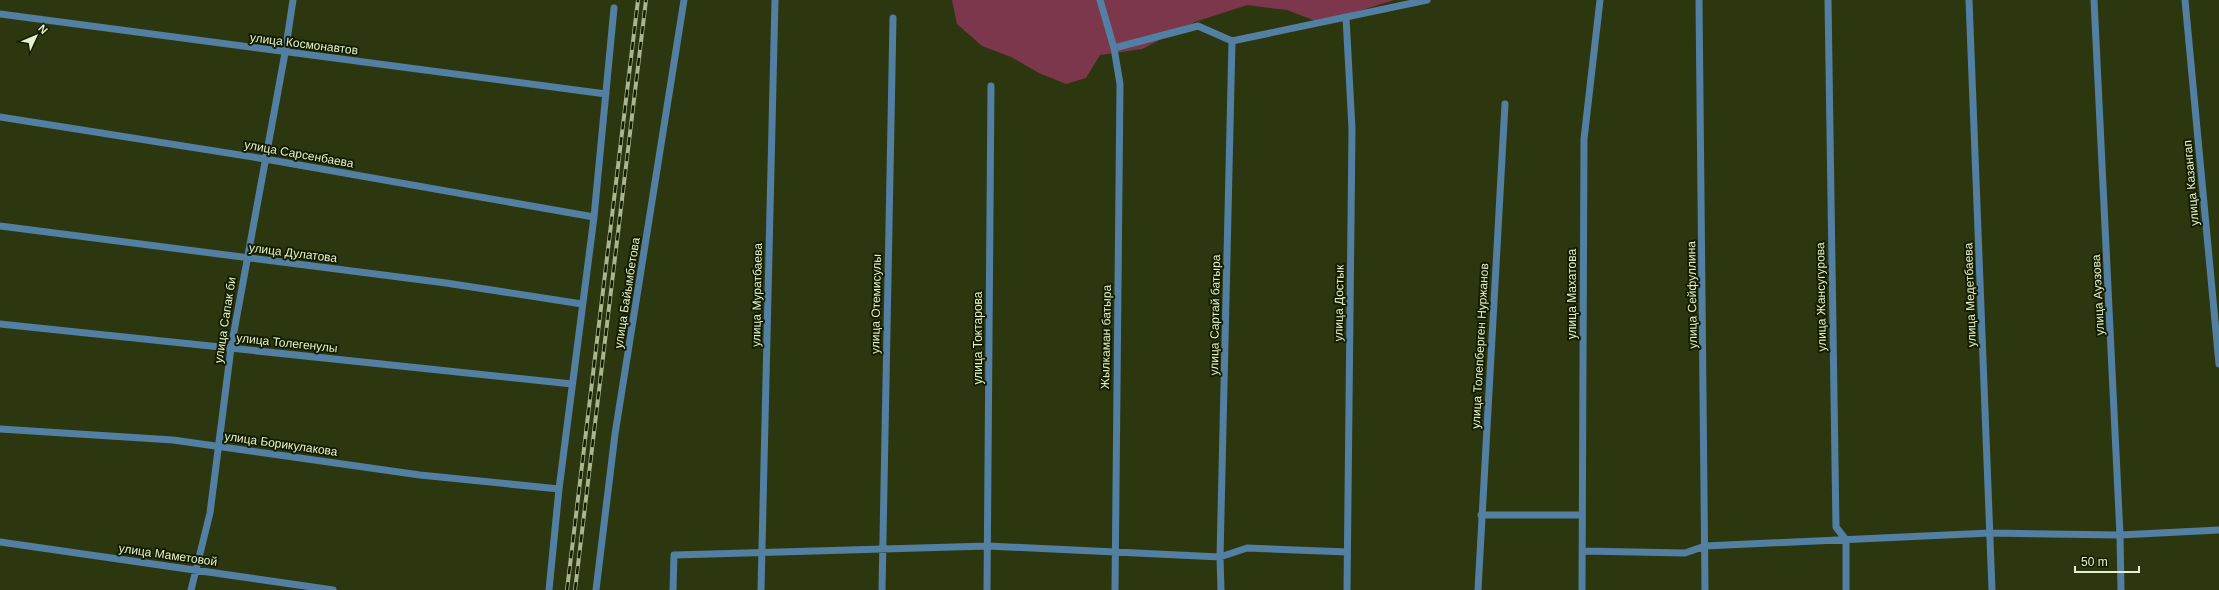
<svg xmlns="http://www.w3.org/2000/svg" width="2219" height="590" font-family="Arial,sans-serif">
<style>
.green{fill:#7d374c}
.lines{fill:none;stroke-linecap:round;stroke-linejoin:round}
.minor{stroke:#527fa2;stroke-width:7}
.rail-casing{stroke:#a9b690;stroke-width:4}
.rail{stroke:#151d01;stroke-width:2.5;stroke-dasharray:8;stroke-linecap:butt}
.labels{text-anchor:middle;stroke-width:4;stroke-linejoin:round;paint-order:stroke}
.street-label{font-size:12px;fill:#e4f1cc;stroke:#151d01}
</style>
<rect width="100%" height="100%" fill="#2c3710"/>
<!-- green -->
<path class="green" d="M 952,0 L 1394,0 L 1321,23 L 1287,10 L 1247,5 L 1195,22 L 1142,49 L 1100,55 L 1086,78 L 1066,84 L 1039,73 L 1011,57 L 982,46 L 957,24 Z"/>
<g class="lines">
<!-- minor -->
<path class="minor" d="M 1100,0 L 1114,48
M 1699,0 L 1705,590
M 1828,0 L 1836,527 L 1846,540 L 1846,590
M 1969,0 L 1992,590
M 2094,0 L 2120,535 L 2121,590
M 2185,0 L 2219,364
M 0,14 L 606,94
M 1346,17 L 1352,129 L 1347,590
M 0,117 L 265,159 L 594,217
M 0,226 L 446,283 L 582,304
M 0,324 L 572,384
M 0,429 L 173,440 L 420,475 L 559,489
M 1481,515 L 1582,515
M 0,542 L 333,590
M 1583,551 L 1685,553 L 1705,546 L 1990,533 L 2120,535 L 2219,530
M 191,590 L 210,513 L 231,348 L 285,53 L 293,0
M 549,590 L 559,489 L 594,217 L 614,8
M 596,590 L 615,434 L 684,0
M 673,590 L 674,555 L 988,546 L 1220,557 L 1247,548 L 1347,552
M 761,590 L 775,0
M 882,590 L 893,18
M 987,590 L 991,86
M 1115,590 L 1120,84 L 1114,48 L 1198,26 L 1232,41 L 1427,0
M 1221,590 L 1220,557 L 1232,41
M 1478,590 L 1505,104
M 1582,590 L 1584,139 L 1600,0"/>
<defs>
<path id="rail" d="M 567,590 L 638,0
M 575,590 L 646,0"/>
</defs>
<!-- rail casing -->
<use href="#rail" class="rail-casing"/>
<!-- rail -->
<use href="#rail" class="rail"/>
</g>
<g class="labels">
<!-- street labels -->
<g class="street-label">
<text transform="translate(304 44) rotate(7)" y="4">улица Космонавтов</text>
<text transform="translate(299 154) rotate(10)" y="4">улица Сарсенбаева</text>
<text transform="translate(2191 183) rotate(-95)" y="4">улица Казангап</text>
<text transform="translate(293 253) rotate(7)" y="4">улица Дулатова</text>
<text transform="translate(627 293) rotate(-81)" y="4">улица Байымбетова</text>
<text transform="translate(1572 294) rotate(-90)" y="4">улица Махатова</text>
<text transform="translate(757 295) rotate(-89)" y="4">улица Муратбаева</text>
<text transform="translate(1692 295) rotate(-91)" y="4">улица Сейфуллина</text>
<text transform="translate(1970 295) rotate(-92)" y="4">улица Медетбаева</text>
<text transform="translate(2098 295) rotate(-93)" y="4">улица Ауэзова</text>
<text transform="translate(1821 297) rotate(-91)" y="4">улица Жансугурова</text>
<text transform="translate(1339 303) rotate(-89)" y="4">улица Достык</text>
<text transform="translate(876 304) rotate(-89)" y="4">улица Отемисулы</text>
<text transform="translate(1215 315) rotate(-89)" y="4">улица Сартай батыра</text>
<text transform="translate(225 320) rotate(-81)" y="4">улица Сапак би</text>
<text transform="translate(1106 337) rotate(-89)" y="4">Жылкаман батыра</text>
<text transform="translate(978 338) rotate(-90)" y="4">улица Токтарова</text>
<text transform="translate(287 343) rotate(6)" y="4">улица Толегенулы</text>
<text transform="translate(1480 346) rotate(-87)" y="4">улица Толепберген Нуржанов</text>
<text transform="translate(281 444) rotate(8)" y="4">улица Борикулакова</text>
<text transform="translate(168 555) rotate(8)" y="4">улица Маметовой</text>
</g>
</g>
<!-- north arrow -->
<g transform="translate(36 36) rotate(46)" stroke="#151d01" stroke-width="3" paint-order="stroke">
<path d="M0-3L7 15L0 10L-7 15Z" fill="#e4f1cc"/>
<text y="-6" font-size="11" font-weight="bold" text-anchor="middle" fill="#e4f1cc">N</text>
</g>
<!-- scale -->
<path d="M2075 566v6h64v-6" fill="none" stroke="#e4f1cc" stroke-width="2"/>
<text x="2081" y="566" font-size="12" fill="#e4f1cc" stroke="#151d01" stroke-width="3" paint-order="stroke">50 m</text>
</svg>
